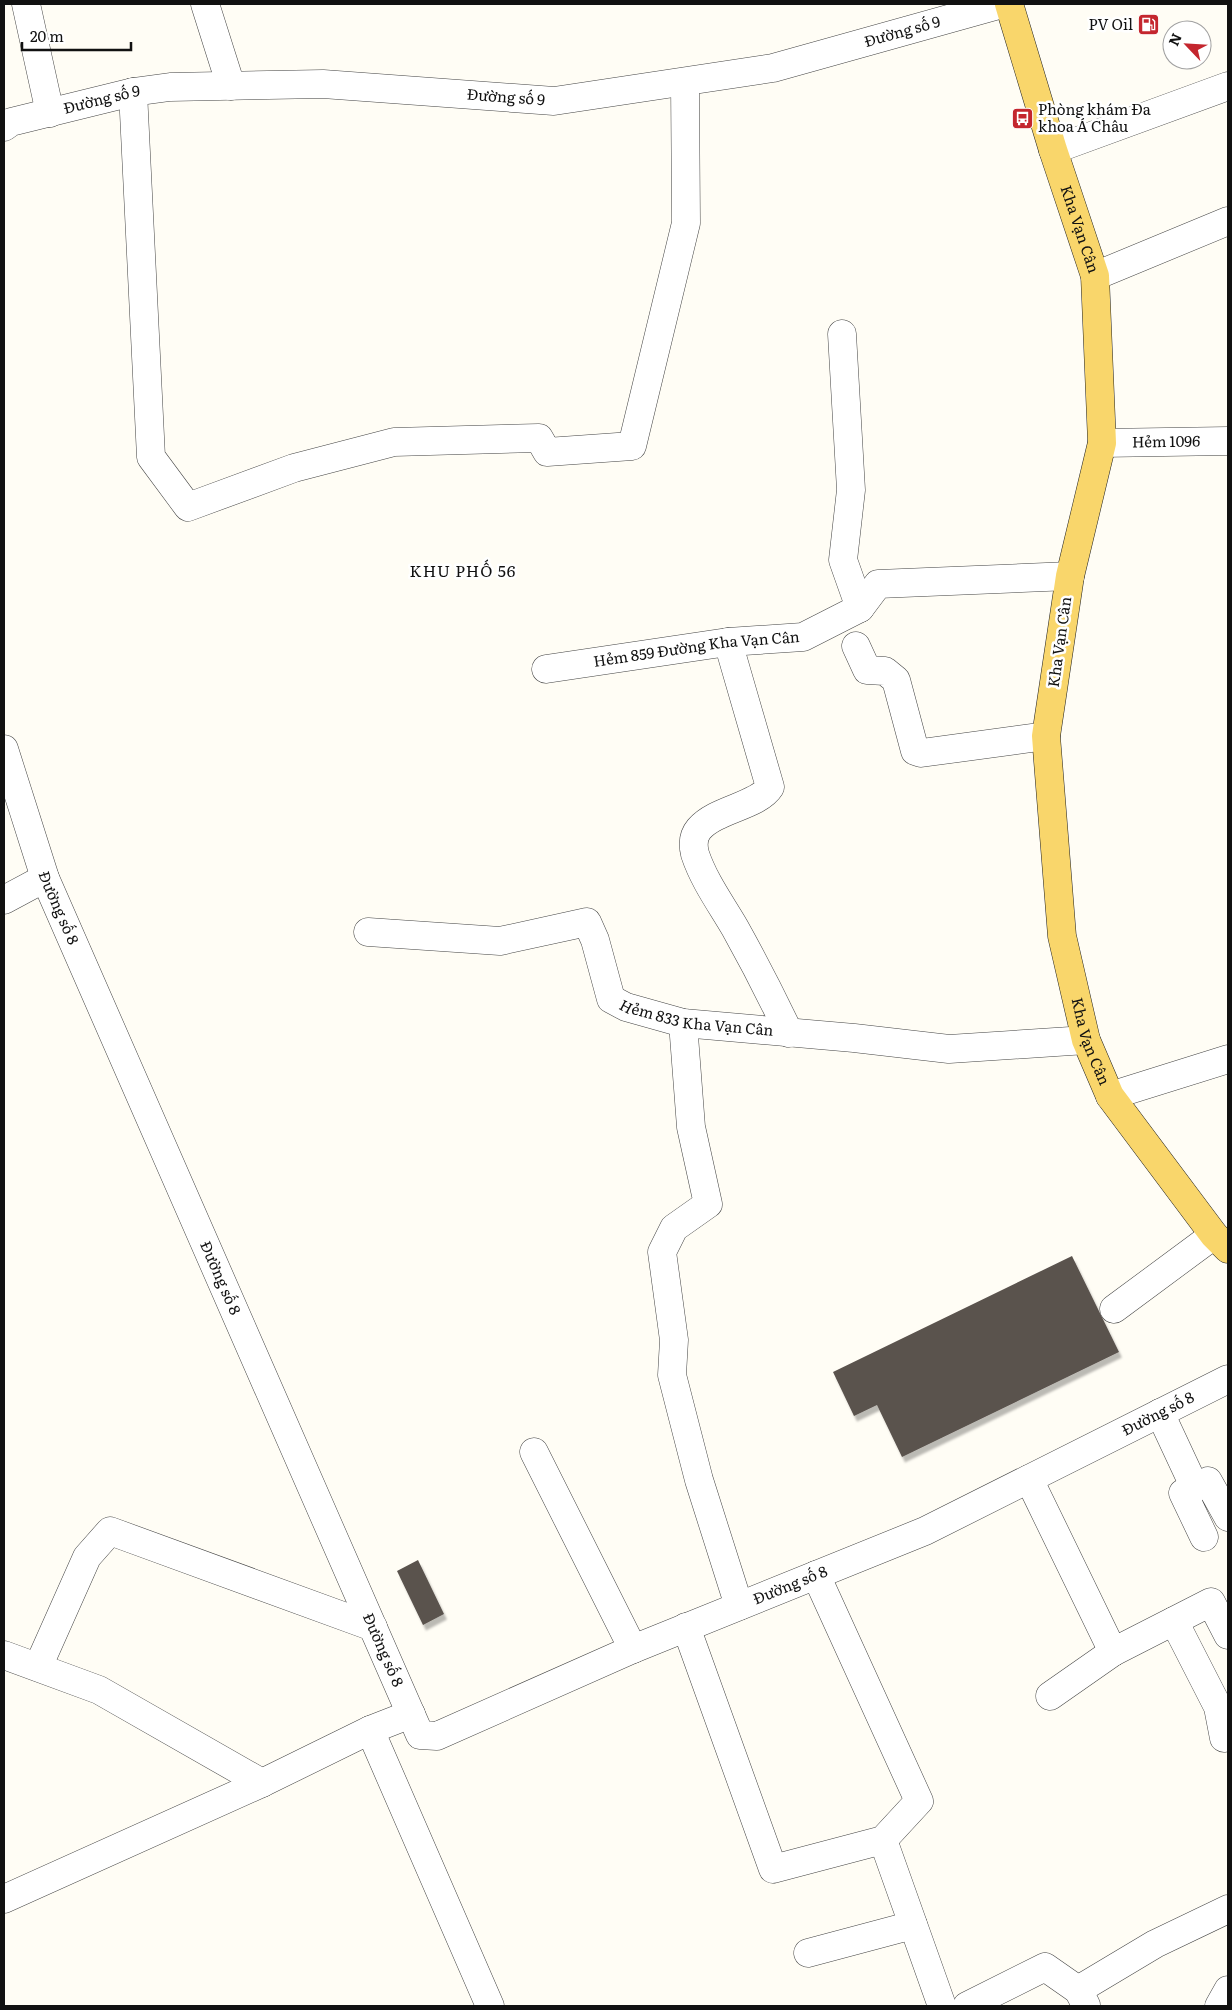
<svg xmlns="http://www.w3.org/2000/svg" width="1232" height="2010" font-family="Literata,serif">
<style>
.building{fill:#5a524d;filter:url(#shadow)}
.lines{fill:none;stroke-linecap:round;stroke-linejoin:round}
.minor-casing{stroke:#444;stroke-width:29}
.major-casing{stroke:#222;stroke-width:29}
.minor{stroke:#fff;stroke-width:28}
.major{stroke:#f9d66b;stroke-width:28}
.labels{text-anchor:middle;stroke-width:5;stroke-linejoin:round;paint-order:stroke}
.poi-label{font-size:15px;fill:#111;stroke:#fff;text-anchor:end}
.street-label{font-size:15px;fill:#111;stroke:#fff}
.neighbourhood-label{font-size:16px;letter-spacing:1px;fill:#111;stroke:#fff}
</style>
<defs>
<filter id="shadow"><feDropShadow dx="3" dy="5.5" stdDeviation="1" flood-color="#0004"/></filter>
</defs>
<rect width="100%" height="100%" fill="#fffdf5"/>
<!-- building -->
<path class="building" d="M 1072,1256 L 1119,1352 L 902,1457 L 877,1405 L 854,1416 L 833,1372 Z
M 418,1560 L 444,1614 L 423,1625 L 397,1571 Z"/>
<g class="lines">
<defs>
<g id="minor">
<path d="M 26,4 L 50,113"/>
<path d="M 205,4 L 231,86"/>
<path d="M 133,92 L 151,457 L 188,507 L 294,468 L 394,442 L 539,438 L 547,452 L 632,446 L 686,223 L 685,82"/>
<path id="s1" d="M 4,127 L 11,122 L 133,92 L 170,87 L 323,84 L 554,101 L 773,68 L 1002,4"/>
<path d="M 1053,150 L 1228,86"/>
<path d="M 1095,276 L 1228,221"/>
<path d="M 842,334 L 851,490 L 843,560 L 860,608"/>
<path id="s2" d="M 1102,443 L 1228,441"/>
<path d="M 728,642 L 770,787 C 758,806 716,809 699,829 C 693,836 693,846 695,854 C 704,881 721,904 735,928 C 754,962 772,997 789,1033"/>
<path d="M 856,646 L 867,670 L 885,671 L 896,680 L 915,751 L 921,753 L 1046,736"/>
<path id="s3" d="M 546,669 L 728,642 L 803,637 L 860,608 L 878,584 L 1070,576"/>
<path id="s4" d="M 4,749 L 45,878 L 420,1735 L 437,1736 L 633,1649 L 925,1531 L 1228,1379"/>
<path d="M 4,900 L 45,878"/>
<path id="s5" d="M 368,932 L 500,941 L 587,922 L 595,940 L 611,999 L 626,1007 L 683,1023 L 854,1038 L 949,1049 L 1086,1040"/>
<path d="M 683,1023 L 691,1127 L 708,1204 L 674,1228 L 662,1252 L 674,1340 L 672,1375 L 699,1480 L 739,1606"/>
<path d="M 1110,1096 L 1228,1059"/>
<path d="M 1114,1309 L 1214,1235"/>
<path d="M 1160,1413 L 1195,1488"/>
<path d="M 534,1452 L 633,1649"/>
<path d="M 1029,1479 L 1113,1652 L 1211,1602 L 1228,1635"/>
<path d="M 1204,1537 L 1183,1493 L 1208,1481 L 1228,1517"/>
<path d="M 1174,1621 L 1218,1707 L 1224,1738"/>
<path d="M 686,1627 L 773,1869 L 883,1840 L 919,1801 L 816,1575"/>
<path d="M 4,1655 L 99,1690 L 262,1783"/>
<path d="M 38,1667 L 87,1557 L 110,1531 L 373,1627"/>
<path d="M 1050,1696 L 1113,1652"/>
<path d="M 370,1730 L 490,2006"/>
<path d="M 883,1840 L 942,2006"/>
<path d="M 4,1899 L 262,1783 L 370,1730 L 411,1714"/>
<path d="M 808,1953 L 913,1925"/>
<path d="M 1078,1990 L 1155,1944 L 1228,1909"/>
<path d="M 967,2006 L 1045,1967 L 1078,1990 L 1086,2005"/>
<path d="M 1219,2006 L 1228,1990"/>
</g>
<g id="major">
<path id="s6" d="M 1009,4 L 1053,150 L 1095,276 L 1102,443 L 1070,576 L 1046,736 L 1062,936 L 1086,1040 L 1110,1096 L 1214,1235 L 1228,1249"/>
</g>
</defs>
<!-- minor casing -->
<use href="#minor" class="minor-casing"/>
<!-- major casing -->
<use href="#major" class="major-casing"/>
<!-- minor -->
<use href="#minor" class="minor"/>
<!-- major -->
<use href="#major" class="major"/>
</g>
<!-- icons -->
<defs>
<symbol id="fuel-square" viewBox="-11 -11 22 22"><rect x="-9" y="-9" width="18" height="18" rx="4" fill="#c4262e" stroke="#fff"/><path d="M-5.5-6h7V0h2V4h1.3V-2.5L3-4.5l.8-.8L6-3V5H2.5V1h-1V6h-7ZM-4.2-4.7v3.2H.2V-4.7Z" fill="#fff"/></symbol>
<symbol id="bus-square" viewBox="-11 -11 22 22"><rect x="-9" y="-9" width="18" height="18" rx="4" fill="#c4262e" stroke="#fff"/><path d="M-5-6H5V4H4V6H2V4H-2V6H-4V4H-5ZM-3.5-4V0h7V-4ZM-3.5 1.2v1.5H-2V1.2ZM2 1.2v1.5H3.5V1.2Z" fill="#fff"/></symbol>
</defs>
<g fill-rule="evenodd">
<use href="#fuel-square" x="1136" y="12" width="25" height="25"/>
<use href="#bus-square" x="1010" y="106" width="25" height="25"/>
</g>
<g class="labels">
<!-- poi labels -->
<g class="poi-label">
<text x="1133" y="30">PV Oil</text>
<text x="1038" y="115" text-anchor="start">Phòng khám Đa<tspan x="1038" dy="17">khoa Á Châu</tspan></text>
</g>
<!-- street labels -->
<g class="street-label">
<text dy="5" stroke="none"><textPath href="#s1" startOffset="912">Đường số 9</textPath></text>
<text dy="5" stroke="none"><textPath href="#s1" startOffset="508">Đường số 9</textPath></text>
<text dy="5" stroke="none"><textPath href="#s1" startOffset="102">Đường số 9</textPath></text>
<text dy="5" stroke="none"><textPath href="#s6" startOffset="236">Kha Vạn Cân</textPath></text>
<text dy="5" stroke="none"><textPath href="#s2" startOffset="64">Hẻm 1096</textPath></text>
<text transform="translate(1060 642) rotate(-82)" y="5">Kha Vạn Cân</text>
<text dy="5" stroke="none"><textPath href="#s3" startOffset="152">Hẻm 859 Đường Kha Vạn Cân</textPath></text>
<text dy="5" stroke="none"><textPath href="#s4" startOffset="168">Đường số 8</textPath></text>
<text dy="5" stroke="none"><textPath href="#s5" startOffset="391">Hẻm 833 Kha Vạn Cân</textPath></text>
<text dy="5" stroke="none"><textPath href="#s6" startOffset="1061">Kha Vạn Cân</textPath></text>
<text dy="5" stroke="none"><textPath href="#s4" startOffset="572">Đường số 8</textPath></text>
<text dy="5" stroke="none"><textPath href="#s4" startOffset="1878">Đường số 8</textPath></text>
<text dy="5" stroke="none"><textPath href="#s4" startOffset="1472">Đường số 8</textPath></text>
<text dy="5" stroke="none"><textPath href="#s4" startOffset="978">Đường số 8</textPath></text>
</g>
<!-- neighbourhood labels -->
<g class="neighbourhood-label">
<text x="463" y="577">KHU PHỐ 56</text>
</g>
</g>
<!-- border -->
<rect width="1232" height="2010" fill="none" stroke="#111111" stroke-width="10"/>
<!-- north arrow -->
<g transform="translate(1187 45) rotate(295)"><circle r="24" fill="#ffffff" stroke="#a0a0a0"/>
<path d="M0-4L9 19L0 12L-9 19Z" fill="#c4262e"/>
<text y="-8" font-size="14" font-weight="bold" text-anchor="middle" fill="#111111">N</text>
</g>
<!-- scale -->
<path d="M22 42v8h109v-8" fill="none" stroke="#111111" stroke-width="2.5"/>
<text x="30" y="42" font-size="15" fill="#111111" stroke="#ffffff" stroke-width="4" paint-order="stroke">20 m</text>
</svg>
